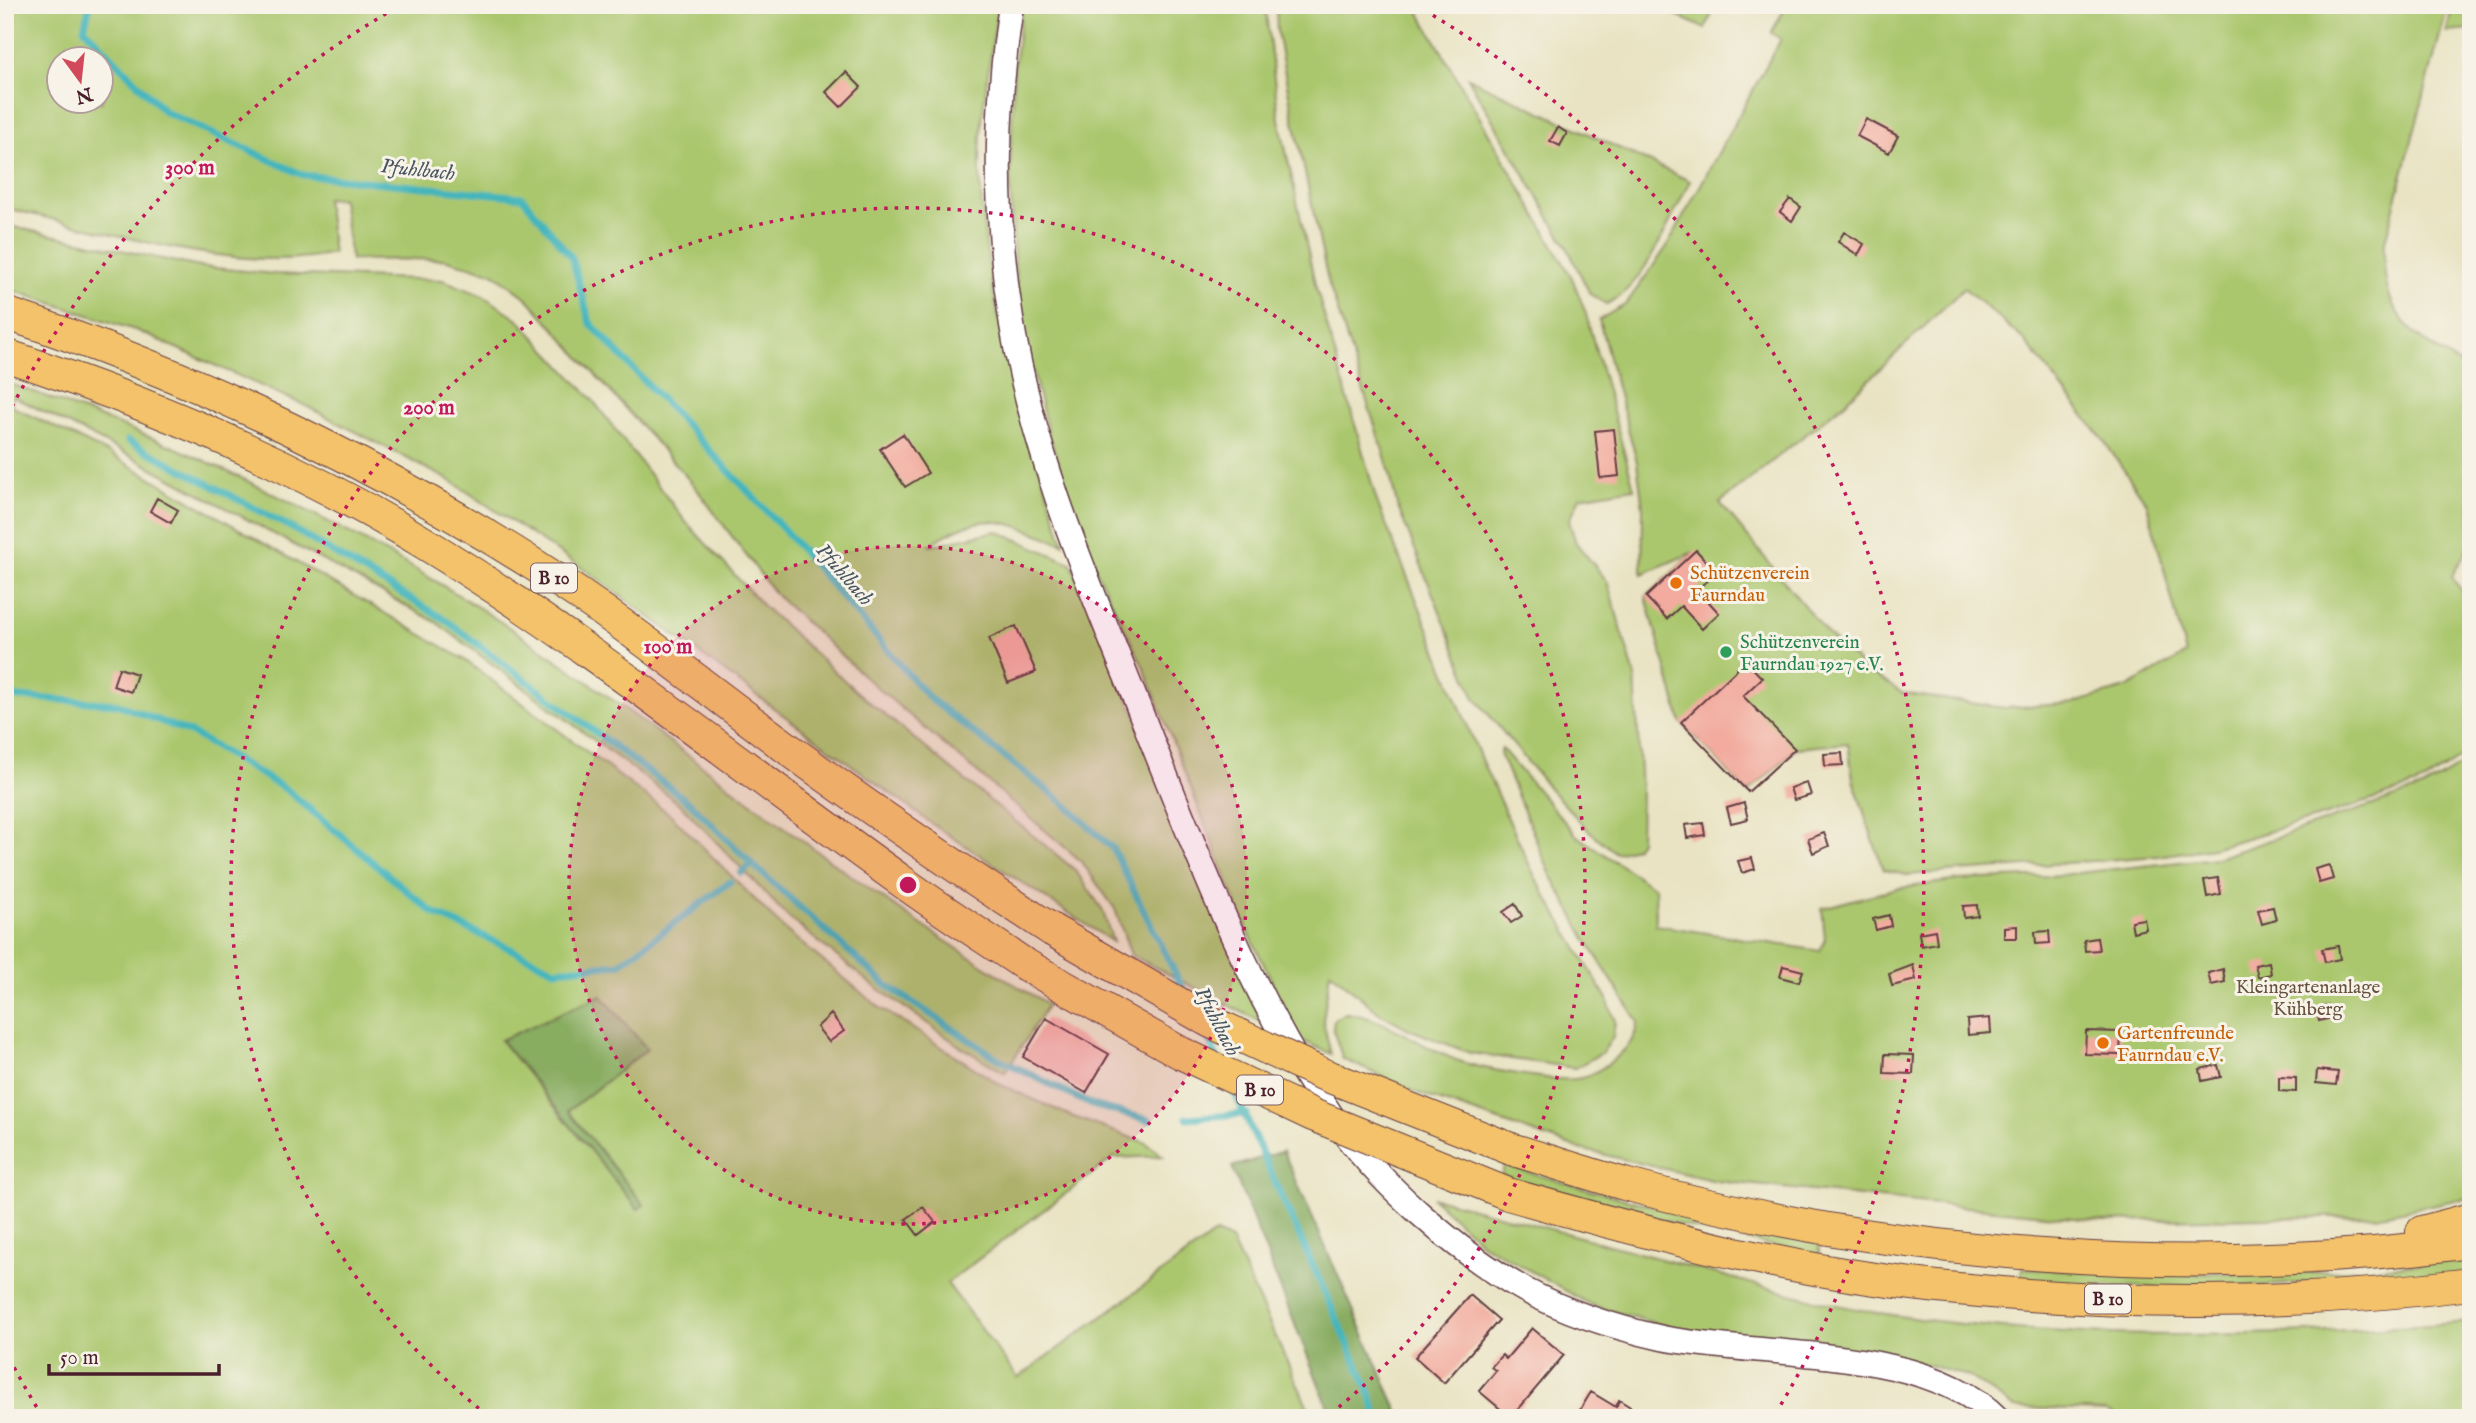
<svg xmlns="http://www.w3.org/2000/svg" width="2476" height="1423" font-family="'IM FELL English',serif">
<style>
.green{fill:#abc76e;stroke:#7a734c;stroke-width:2;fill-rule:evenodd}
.forest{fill:#88ac61;stroke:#696646;stroke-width:2}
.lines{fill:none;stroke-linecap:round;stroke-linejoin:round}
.stream{stroke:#45b5bc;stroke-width:7}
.building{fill:#f2ab9e}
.tertiary-casing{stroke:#623c42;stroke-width:27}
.trunk-casing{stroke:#623c42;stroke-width:34}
.tertiary{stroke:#fff;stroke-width:24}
.trunk{stroke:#f4c26a;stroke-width:32}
.trunk-bridge-casing{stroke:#623c42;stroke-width:34;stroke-linecap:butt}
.trunk-bridge{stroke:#f4c26a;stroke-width:32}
.ring{fill:none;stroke:#c2185b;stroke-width:3.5;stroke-dasharray:3.5 7}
.food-dot{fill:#e8710a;stroke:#f7f3e8;stroke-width:2.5}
.leisure-dot{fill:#2e9e5b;stroke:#f7f3e8;stroke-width:2.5}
.labels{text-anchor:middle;stroke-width:6;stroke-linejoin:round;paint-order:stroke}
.shield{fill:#f7f3e8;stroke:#7e5f64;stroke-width:2}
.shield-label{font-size:18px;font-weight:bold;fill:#4a1f2b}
.food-label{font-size:19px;fill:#c56008;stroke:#f7f3e8;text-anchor:start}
.leisure-label{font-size:19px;fill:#27864d;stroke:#f7f3e8;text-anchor:start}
.park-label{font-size:19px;fill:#67513f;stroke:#f7f3e8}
.water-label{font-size:21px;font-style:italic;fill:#48545e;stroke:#f7f3e8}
.centre{fill:#c2185b;stroke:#f7f3e8;stroke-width:3.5}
.ring-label{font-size:21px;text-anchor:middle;font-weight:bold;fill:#c2185b;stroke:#f7f3e8;stroke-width:6;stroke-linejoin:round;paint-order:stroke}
</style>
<rect width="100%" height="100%" fill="#f7f3e8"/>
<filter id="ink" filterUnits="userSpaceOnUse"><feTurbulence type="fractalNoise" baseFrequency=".0143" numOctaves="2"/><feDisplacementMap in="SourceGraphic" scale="14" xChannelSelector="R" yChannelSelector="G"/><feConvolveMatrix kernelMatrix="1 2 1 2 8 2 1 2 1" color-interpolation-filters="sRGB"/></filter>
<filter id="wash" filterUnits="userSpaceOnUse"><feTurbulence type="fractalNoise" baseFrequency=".00686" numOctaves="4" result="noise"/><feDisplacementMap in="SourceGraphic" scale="28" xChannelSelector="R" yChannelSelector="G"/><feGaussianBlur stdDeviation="1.57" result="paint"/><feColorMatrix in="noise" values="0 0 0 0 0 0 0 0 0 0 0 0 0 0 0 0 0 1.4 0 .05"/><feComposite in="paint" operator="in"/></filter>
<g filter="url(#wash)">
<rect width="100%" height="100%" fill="#e9e3c3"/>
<!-- green -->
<path class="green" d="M 5,5 L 998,5 C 990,61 979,119 980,175 C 985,308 1024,419 1064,544 C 1005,522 986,506 928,546 L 997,531 L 1071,563 L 1267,1025 L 1131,955 L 1115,909 L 1081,861 L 867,679 L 776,595 L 692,483 L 527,298 L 493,273 L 444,259 L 351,260 L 342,199 L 326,198 L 333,253 C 234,276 104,229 5,208 ZM 60,60 L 102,60 L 102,102 L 60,102 Z
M 1022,5 L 1265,5 L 1279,119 L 1315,284 L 1377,502 L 1483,764 L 1535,877 L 1607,999 L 1615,1021 L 1613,1037 L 1603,1052 L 1575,1068 L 1470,1053 L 1411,1030 L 1379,1013 L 1330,971 L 1323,1021 L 1331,1054 L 1299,1039 L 1241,916 L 1144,668 L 1091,560 L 1048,432 L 1023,332 L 1014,259 L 1010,177 L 1014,67 Z
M 1276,5 L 1415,5 L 1572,278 L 1585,311 L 1634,488 L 1580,497 L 1569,521 L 1576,543 L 1607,581 L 1635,676 L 1641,791 L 1640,841 L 1635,848 L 1616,853 L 1588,830 L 1549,788 L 1475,698 L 1397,505 L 1388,466 L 1328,281 L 1293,116 L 1277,32 Z
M 1656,5 L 1716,5 L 1705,29 Z
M 1787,5 L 2448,5 L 2384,245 C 2381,322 2414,334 2471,372 L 2471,543 L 2452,576 L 2471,607 L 2468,628 L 2471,631 L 2471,750 L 2425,782 L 2330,814 L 2212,848 L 2158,856 L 1907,875 L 1883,870 L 1853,779 L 1848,743 L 1797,748 L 1748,792 L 1681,722 L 1646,597 L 1694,552 L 1642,574 L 1643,508 L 1637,462 L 1599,320 L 1626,304 L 1666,248 L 1781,39 L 1771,33 ZM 1964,288 L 2023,339 L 2102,438 L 2147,504 L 2186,654 L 2126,688 L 2074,703 L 2005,708 L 1902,693 L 1864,668 L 1828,635 L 1720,503 L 1846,402 Z
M 2452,5 L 2471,5 L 2471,30 L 2447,32 Z
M 1468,78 L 1690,181 C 1671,217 1644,289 1606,304 L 1590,294 L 1566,245 Z
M 5,225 L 195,266 L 275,274 L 443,280 L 483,296 L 517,318 L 591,398 L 686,522 L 764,607 L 857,692 L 1075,870 L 1102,909 L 1113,942 L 932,824 L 591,574 L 451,481 L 304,405 L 138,331 L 5,288 Z
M 5,383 C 29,389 52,399 75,408 C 123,426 170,444 216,466 C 319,515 421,568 516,632 C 696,753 860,897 1048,1004 L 1005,1073 L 961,1047 L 870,983 L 789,918 L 681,805 L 436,622 L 121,451 L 13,396 L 11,406 L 108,453 L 462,658 L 671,815 L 784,929 L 879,1007 L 1001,1085 L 1071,1116 L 1146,1143 L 1163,1156 L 1113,1158 L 947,1283 L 1018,1378 L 1216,1233 L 1231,1240 L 1313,1418 L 5,1418 ZM 601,996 L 647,1049 L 568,1111 L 643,1205 L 638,1209 L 501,1041 Z
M 1502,749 L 1577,836 L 1655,888 L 1656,925 L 1820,951 L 1825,939 L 1822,908 L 1894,889 L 1959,880 L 2050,876 L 2217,858 L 2425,787 L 2471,759 L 2471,1197 L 2376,1216 L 2102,1221 L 1716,1181 L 1580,1149 L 1415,1092 L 1343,1059 L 1333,1030 L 1334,1019 L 1346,1013 C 1386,1017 1422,1048 1459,1061 C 1479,1069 1554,1081 1575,1079 C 1588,1078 1603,1068 1613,1060 C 1627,1049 1635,1040 1638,1022 L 1590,946 L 1550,873 L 1500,754 Z
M 1505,1165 C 1609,1198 1713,1221 1819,1243 L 1819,1256 C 1711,1233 1606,1209 1501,1175 Z
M 1432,1197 C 1520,1221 1609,1245 1698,1269 C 1756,1284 1813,1302 1873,1312 C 2071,1345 2272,1337 2471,1322 L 2471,1418 L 2120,1418 L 2107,1411 L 2015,1408 L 1970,1377 L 1928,1365 L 1669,1327 L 1591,1305 L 1481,1243 Z
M 2471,1257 L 2471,1272 L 2452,1275 L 2196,1289 L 2020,1283 L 2022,1268 C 2172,1275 2322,1280 2471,1257 Z"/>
<!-- forest -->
<path class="forest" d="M 601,995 L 647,1049 L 568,1111 L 644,1205 L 638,1209 L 501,1040 Z
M 1283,1151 L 1401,1418 L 1333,1418 L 1328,1407 L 1232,1167 Z"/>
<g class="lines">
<!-- stream -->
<path class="stream" d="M 90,5 L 84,28 L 165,112 L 303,175 L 522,197 L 572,258 L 590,323 L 786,532 L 928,697 L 1065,804 L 1113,849 L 1185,993
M 128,441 L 290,527 L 444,619 L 690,803 L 752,864 L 886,985 L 997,1058 L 1092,1105 L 1149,1120
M 5,696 L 117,704 L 193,734 L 287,790 L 432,912 L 555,970 L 620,964 L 730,882
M 741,873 L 752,864
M 1203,1029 L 1218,1059
M 1233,1089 L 1368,1388 L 1378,1418
M 1187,1118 L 1246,1114"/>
</g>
<g id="blocks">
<!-- building -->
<path class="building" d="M 846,72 L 861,87 L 841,107 L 826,92 Z
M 1866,119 L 1898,136 L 1889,153 L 1857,136 Z
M 1558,127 L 1567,133 L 1560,146 L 1550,141 Z
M 1790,199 L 1801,207 L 1792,221 L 1780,212 Z
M 1844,232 L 1864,244 L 1858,255 L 1838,242 Z
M 1614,429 L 1619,476 L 1600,478 L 1595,431 Z
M 903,434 L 928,473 L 905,487 L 880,449 Z
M 157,498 L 178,510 L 171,523 L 150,511 Z
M 1696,550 L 1717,573 L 1697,589 L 1719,613 L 1702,629 L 1681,606 L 1667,619 L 1646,597 Z
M 1016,626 L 1036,672 L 1008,683 L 989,638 Z
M 1746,661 L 1762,678 L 1743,696 L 1795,749 L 1748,792 L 1681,722 Z
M 119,668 L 137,674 L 131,692 L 113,686 Z
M 1842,753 L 1843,765 L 1825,766 L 1824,754 Z
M 1807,783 L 1811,795 L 1794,800 L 1790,788 Z
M 1744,803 L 1748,819 L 1731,823 L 1727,808 Z
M 1703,823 L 1705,835 L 1687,838 L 1685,825 Z
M 1824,833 L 1829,846 L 1813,853 L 1808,839 Z
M 1752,858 L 1755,869 L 1742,873 L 1738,861 Z
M 2329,865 L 2333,879 L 2319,883 L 2315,869 Z
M 2218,878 L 2221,894 L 2207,897 L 2204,880 Z
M 1515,904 L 1522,916 L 1511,923 L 1503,912 Z
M 1977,905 L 1978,916 L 1964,918 L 1963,906 Z
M 2273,907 L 2276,920 L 2262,924 L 2258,910 Z
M 1889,915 L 1891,926 L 1876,930 L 1873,919 Z
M 2144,919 L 2146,929 L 2133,932 L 2131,921 Z
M 2017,926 L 2017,938 L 2004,938 L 2004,927 Z
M 1935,930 L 1937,943 L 1921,946 L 1919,933 Z
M 2049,931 L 2050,943 L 2036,944 L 2035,932 Z
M 2097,938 L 2099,950 L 2085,951 L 2084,940 Z
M 2338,946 L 2340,959 L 2325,962 L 2322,949 Z
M 2269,962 L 2271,974 L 2258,977 L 2255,965 Z
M 1913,965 L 1916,980 L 1892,986 L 1889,974 Z
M 1783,966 L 1803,971 L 1799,982 L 1780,977 Z
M 2223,969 L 2225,982 L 2211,985 L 2208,973 Z
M 2328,1005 L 2331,1018 L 2319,1021 L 2316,1008 Z
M 831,1014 L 844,1031 L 829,1042 L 817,1027 Z
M 1046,1018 L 1109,1054 L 1086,1093 L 1023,1057 Z
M 1990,1018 L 1991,1033 L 1968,1035 L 1967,1020 Z
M 2086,1031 L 2121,1032 L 2120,1055 L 2085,1054 Z
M 1885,1054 L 1914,1055 L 1913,1074 L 1884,1073 Z
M 2218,1065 L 2221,1077 L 2202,1081 L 2200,1069 Z
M 2317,1070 L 2338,1072 L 2336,1085 L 2316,1083 Z
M 2279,1077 L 2296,1078 L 2296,1092 L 2279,1091 Z
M 923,1207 L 935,1222 L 918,1235 L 906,1219 Z
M 1470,1295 L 1499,1320 L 1444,1383 L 1415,1357 Z
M 1532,1328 L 1564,1355 L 1511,1418 L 1479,1391 L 1496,1371 L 1491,1367 L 1502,1355 L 1506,1359 Z
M 1591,1392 L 1616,1407 L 1619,1400 L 1632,1408 L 1626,1418 L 1575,1418 Z"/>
</g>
</g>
<g filter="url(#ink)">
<use href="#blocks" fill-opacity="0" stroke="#623c42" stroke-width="2"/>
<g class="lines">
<defs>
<path id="tertiary" d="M 1011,5 C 995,114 994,216 1012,325 C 1034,459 1090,586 1140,711 C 1194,847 1249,994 1331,1115 C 1375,1180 1456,1252 1525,1290 C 1566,1312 1617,1328 1662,1338 C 1760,1358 1925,1344 1997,1418"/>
<path id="trunk" d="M 5,313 C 192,375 369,460 536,566 C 620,619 699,683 779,742 C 868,808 960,870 1052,930
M 5,355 C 150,403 295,464 426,544 C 591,645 742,767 900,880 C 940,909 982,936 1024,964
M 1511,1149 C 1550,1161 1589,1174 1628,1185 C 1898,1258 2193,1280 2471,1242
M 1508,1194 C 1655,1236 1805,1275 1958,1289 C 2128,1306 2301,1305 2471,1284
M 2422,1232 L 2471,1219"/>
</defs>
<!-- tertiary casing -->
<use href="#tertiary" class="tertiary-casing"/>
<!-- trunk casing -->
<use href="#trunk" class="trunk-casing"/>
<!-- tertiary -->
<use href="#tertiary" class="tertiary"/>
<!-- trunk -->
<use href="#trunk" class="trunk"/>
<defs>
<path id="trunk-bridge" d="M 1052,930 L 1209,1021 L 1320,1073 L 1511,1149
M 1024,964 L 1181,1053 L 1313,1115 L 1508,1194"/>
</defs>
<!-- trunk-bridge casing -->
<use href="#trunk-bridge" class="trunk-bridge-casing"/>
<!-- trunk-bridge -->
<use href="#trunk-bridge" class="trunk-bridge"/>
</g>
</g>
<!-- distance rings -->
<circle cx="908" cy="885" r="339" fill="#c2185b" fill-opacity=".12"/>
<g class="ring">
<circle cx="908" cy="885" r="339"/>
<path d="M487 1415A677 677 0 1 1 1329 1415"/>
<path d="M42 1416A1016 1016 0 0 1 7 1354M7 416A1016 1016 0 0 1 392 10M1424 10A1016 1016 0 0 1 1774 1416"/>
</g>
<!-- markers -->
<g class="food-dot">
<circle cx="1676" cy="583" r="7"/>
<circle cx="2103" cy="1043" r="7"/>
</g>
<circle class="leisure-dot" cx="1726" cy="652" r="7"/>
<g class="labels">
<!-- shield labels -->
<g class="shield">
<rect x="531" y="563.5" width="46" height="29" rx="5"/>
<rect x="1237" y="1075.5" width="46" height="29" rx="5"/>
<rect x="2085" y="1284.5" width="46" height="29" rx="5"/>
</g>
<g class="shield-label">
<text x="554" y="584">B 10</text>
<text x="1260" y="1096">B 10</text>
<text x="2108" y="1305">B 10</text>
</g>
<!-- food labels -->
<g class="food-label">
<text x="1690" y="579">Schützenverein<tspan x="1690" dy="22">Faurndau</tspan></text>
<text x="2117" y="1039">Gartenfreunde<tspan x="2117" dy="22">Faurndau e.V.</tspan></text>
</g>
<!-- leisure labels -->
<g class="leisure-label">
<text x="1740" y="648">Schützenverein<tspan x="1740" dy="22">Faurndau 1927 e.V.</tspan></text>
</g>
<!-- park labels -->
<g class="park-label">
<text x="2308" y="993">Kleingartenanlage<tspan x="2308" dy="22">Kühberg</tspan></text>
</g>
<!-- water labels -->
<g class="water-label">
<text transform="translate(418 169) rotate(6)" y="7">Pfuhlbach</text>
<text transform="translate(845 574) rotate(49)" y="7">Pfuhlbach</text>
<text transform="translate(1218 1021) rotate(63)" y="7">Pfuhlbach</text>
</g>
</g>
<circle cx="908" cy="885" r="10" class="centre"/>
<g class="ring-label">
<text x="190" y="174">300 m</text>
<text x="429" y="414">200 m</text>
<text x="668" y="653">100 m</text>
</g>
<!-- margin -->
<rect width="2476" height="1423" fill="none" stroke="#f7f3e8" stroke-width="28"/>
<!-- north arrow -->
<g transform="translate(80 80) rotate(165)"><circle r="33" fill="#f7f3e8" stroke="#b29e9c" stroke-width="2"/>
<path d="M0-5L12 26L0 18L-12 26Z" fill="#d1495b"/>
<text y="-10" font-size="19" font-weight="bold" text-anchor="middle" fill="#4a1f2b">N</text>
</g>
<!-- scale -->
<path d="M49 1364v10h170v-10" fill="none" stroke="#4a1f2b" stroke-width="3.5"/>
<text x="60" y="1364" font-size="21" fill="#4a1f2b" stroke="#f7f3e8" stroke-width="5" paint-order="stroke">50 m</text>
</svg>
